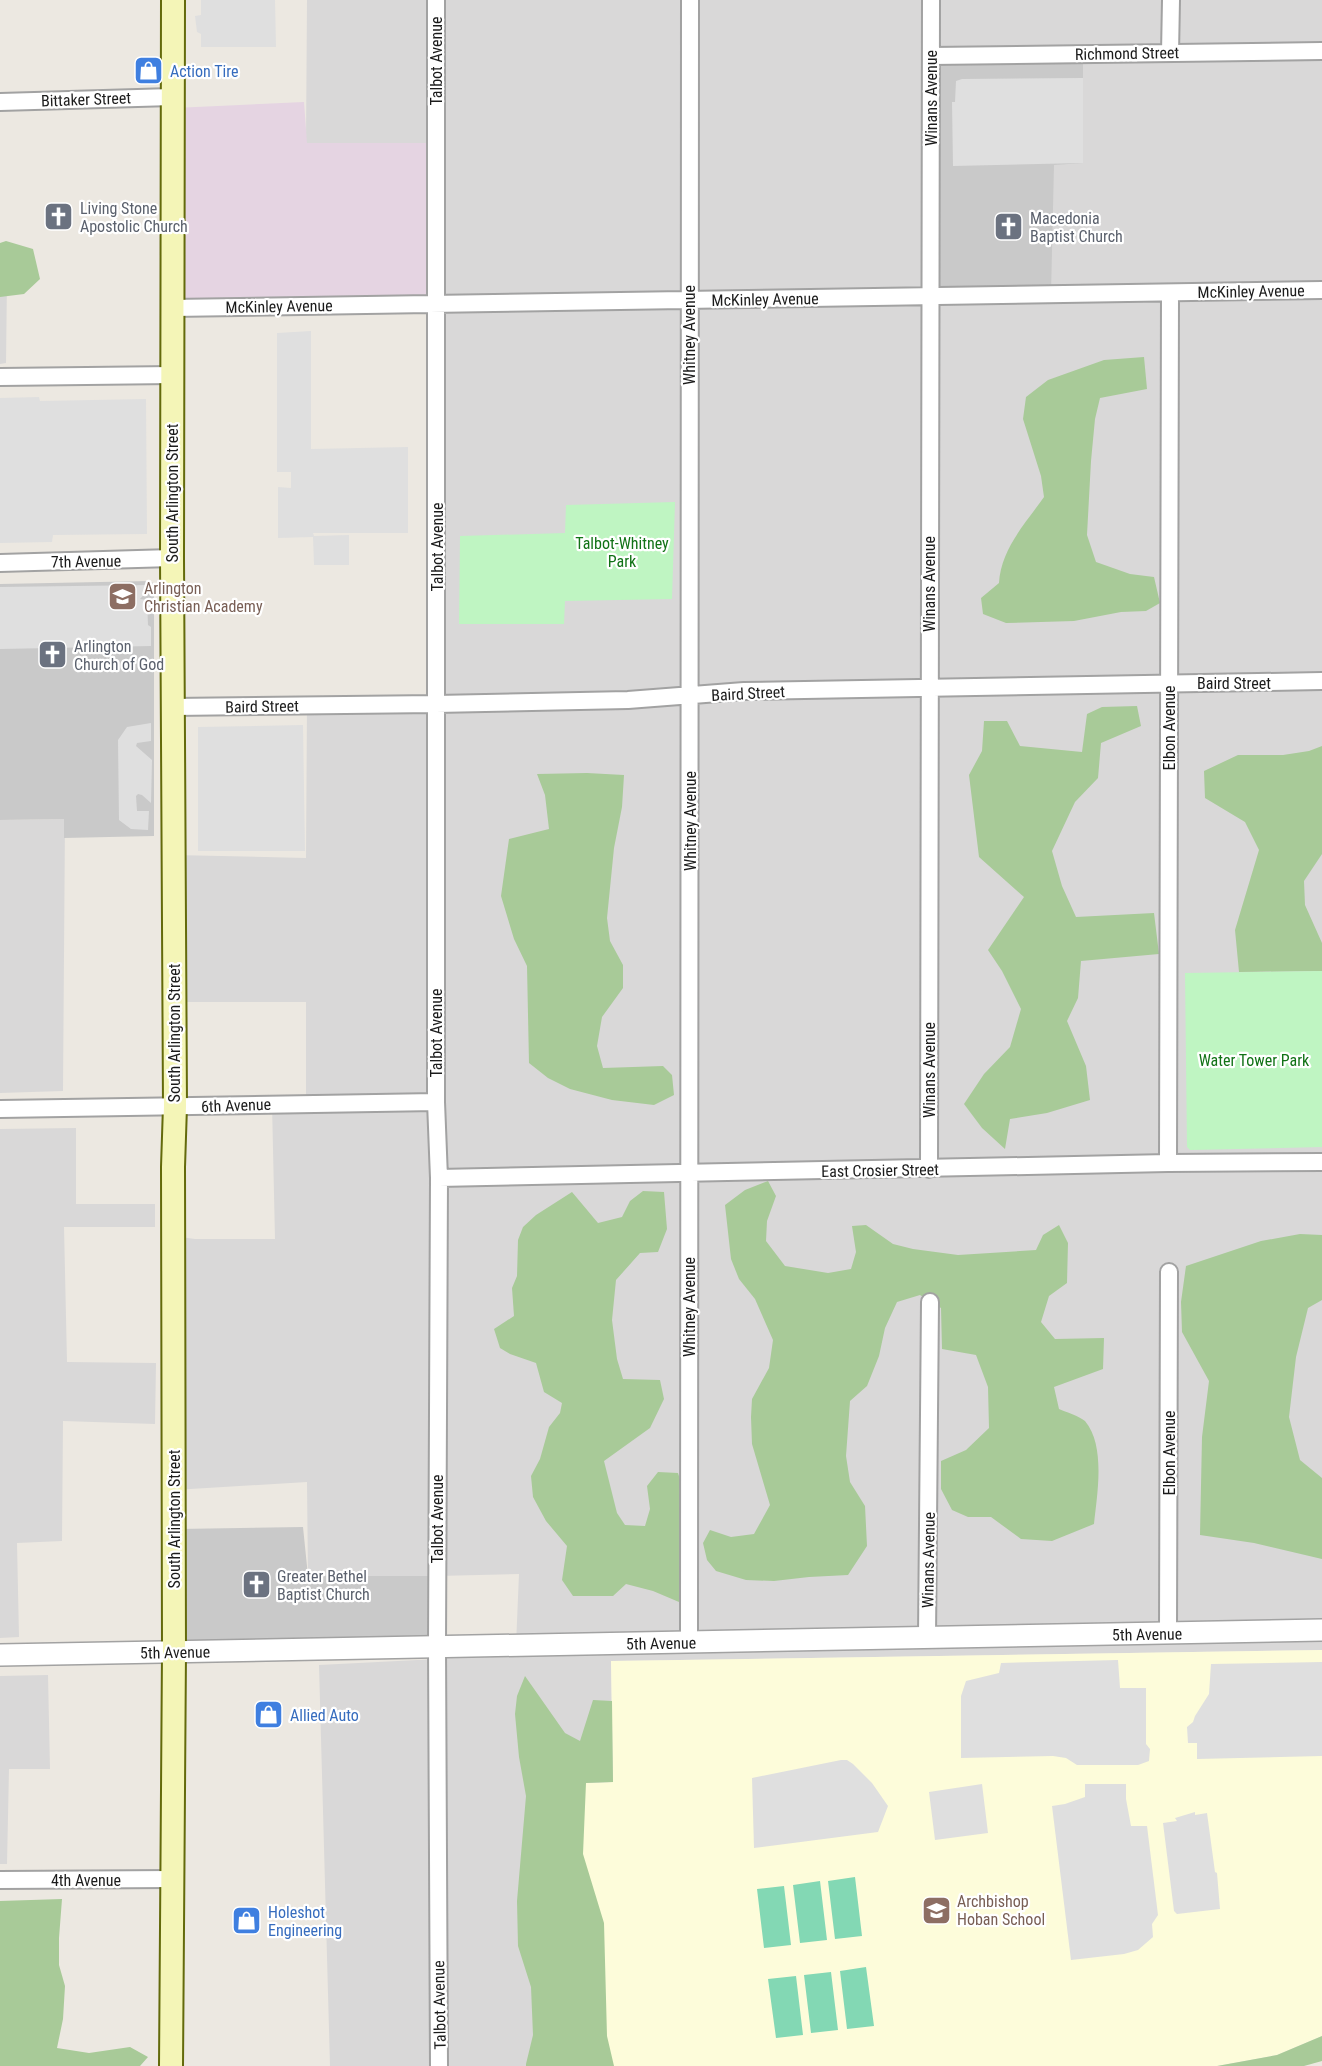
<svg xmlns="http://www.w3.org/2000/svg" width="1322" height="2066" font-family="'Roboto Condensed',sans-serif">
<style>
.residential{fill:#d9d8d8}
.industrial{fill:#e5d4e2}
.education{fill:#fdfcda}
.religious{fill:#c9c9c9}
.forest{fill:#a8ca98}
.park{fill:#bff5c2}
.pitch{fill:#83d8b4}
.parking{fill:#dfdfdf}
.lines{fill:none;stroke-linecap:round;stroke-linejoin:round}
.minor-casing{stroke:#a2a2a2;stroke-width:20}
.tertiary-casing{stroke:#a2a2a2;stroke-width:24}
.secondary-casing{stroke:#636a0b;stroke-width:26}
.minor{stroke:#fff;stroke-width:16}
.tertiary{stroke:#fff;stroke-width:21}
.secondary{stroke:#f4f5b7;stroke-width:22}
.labels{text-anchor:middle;stroke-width:4.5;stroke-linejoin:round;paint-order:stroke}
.street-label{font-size:16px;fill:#1b1b1b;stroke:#fff}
.shop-label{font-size:16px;fill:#366cbe;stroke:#fff;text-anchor:start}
.worship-label{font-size:16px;fill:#5b616d;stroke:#fff;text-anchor:start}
.park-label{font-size:16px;fill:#117216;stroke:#fff}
.education-label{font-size:16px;fill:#785e54;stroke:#fff;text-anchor:start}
</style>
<rect width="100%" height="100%" fill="#ece8e1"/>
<!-- residential -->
<path class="residential" d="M 307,0 L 1322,0 L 1322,1650 L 611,1661 L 613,1782 L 546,2066 L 330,2066 L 319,1665 L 437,1659 L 516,1645 L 519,1574 L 437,1576 L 308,1576 L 307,1482 L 174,1490 L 173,1236 L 195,1239 L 275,1239 L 272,1104 L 306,1102 L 306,1002 L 173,1002 L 174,855 L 306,858 L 307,705 L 436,704 L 428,143 L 306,143 Z
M 0,280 L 7,280 L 6,363 L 0,364 Z
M 65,819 L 63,1091 L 0,1093 L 0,820 Z
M 76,1128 L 76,1204 L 155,1204 L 155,1227 L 64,1227 L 67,1362 L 156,1363 L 155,1424 L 63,1421 L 62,1541 L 17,1543 L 19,1637 L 0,1638 L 0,1129 Z
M 48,1675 L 50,1769 L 9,1769 L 7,1864 L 0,1864 L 0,1676 Z"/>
<!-- industrial -->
<path class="industrial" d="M 304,102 L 307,143 L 428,143 L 431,300 L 176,304 L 174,108 Z"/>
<!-- education -->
<path class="education" d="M 1322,1650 L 1322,2036 L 1277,2055 L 1217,2066 L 546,2066 L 552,1784 L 613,1782 L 611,1661 Z"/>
<!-- religious -->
<path class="religious" d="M 1083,54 L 1083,163 L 1054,165 L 1051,294 L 931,295 L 931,56 Z
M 150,581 L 153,583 L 154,587 L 154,836 L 64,838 L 64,819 L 0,820 L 0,584 Z
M 303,1527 L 308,1576 L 429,1576 L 431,1641 L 179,1646 L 178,1529 Z"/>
<!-- forest -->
<path class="forest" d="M 6,241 L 33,249 L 40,279 L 24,294 L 0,297 L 0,243 Z
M 1144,357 L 1147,389 L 1100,398 L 1095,419 L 1091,461 L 1087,535 L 1096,562 L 1130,574 L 1154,577 L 1160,603 L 1146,611 L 1121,612 L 1074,621 L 1006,623 L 983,614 L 981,598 L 999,583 C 1001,549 1025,524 1044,497 L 1041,476 L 1023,419 L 1026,397 L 1048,380 L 1104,360 Z
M 1137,706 L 1141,726 L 1101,743 L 1098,778 L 1075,802 L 1052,851 L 1062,886 L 1076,917 L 1154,913 L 1159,954 L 1081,961 L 1078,998 L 1067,1021 L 1086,1066 L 1090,1100 L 1047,1113 L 1010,1119 L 1005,1149 L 982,1128 L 964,1104 L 984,1074 L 1010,1047 L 1021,1009 L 1002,971 L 988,950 L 1024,897 L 979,857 L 969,775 L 982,751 L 984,721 L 1007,721 L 1020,746 L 1082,752 L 1087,714 L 1102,707 Z
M 1322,746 L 1322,854 L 1304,881 L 1305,905 L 1322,943 L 1322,971 L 1239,972 L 1235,930 L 1259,850 L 1245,822 L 1205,798 L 1204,771 L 1238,755 L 1283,755 L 1309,751 Z
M 587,773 L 624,775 L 622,807 L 614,848 L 607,918 L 610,941 L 623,965 L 623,988 L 602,1017 L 597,1046 L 603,1068 L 663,1066 L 672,1075 L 674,1095 L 654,1105 L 612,1100 L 570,1089 L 548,1078 L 529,1063 L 527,966 L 514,939 L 501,896 L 509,839 L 549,829 L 545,795 L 537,774 Z
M 768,1181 L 776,1196 L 767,1221 L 766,1241 L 785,1266 L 828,1273 L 851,1269 L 856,1252 L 852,1226 L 866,1225 L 893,1244 L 913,1249 L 958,1255 L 1036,1250 L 1043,1235 L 1059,1225 L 1068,1243 L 1067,1283 L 1049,1296 L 1041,1322 L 1055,1339 L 1104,1338 L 1103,1369 L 1054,1387 L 1059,1409 C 1066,1412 1079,1416 1085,1421 C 1106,1446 1097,1495 1094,1524 L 1052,1541 L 1021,1539 L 991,1517 L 968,1517 L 952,1510 L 941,1489 L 941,1461 L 966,1450 L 989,1428 L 988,1387 L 976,1355 L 942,1349 L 941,1308 L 920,1295 L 897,1302 L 885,1328 L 879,1356 L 867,1386 L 850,1401 L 846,1456 L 850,1482 L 865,1506 L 867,1546 L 848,1575 L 809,1577 L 774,1581 L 746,1580 L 716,1571 L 707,1560 L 703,1543 L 710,1530 L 731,1537 L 754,1534 L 770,1505 L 752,1444 L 751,1417 L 752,1399 L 769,1368 L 773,1340 L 755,1299 L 739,1279 L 731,1259 L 725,1205 L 745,1190 Z
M 643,1191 L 664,1192 L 667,1229 L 658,1252 L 640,1253 L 616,1280 L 612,1320 L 617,1359 L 623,1379 L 660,1380 L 664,1399 L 650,1428 L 604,1461 L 617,1513 L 625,1525 L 645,1526 L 650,1509 L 647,1486 L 658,1472 L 678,1473 L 685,1495 L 679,1602 L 653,1591 L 626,1584 L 613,1596 L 573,1596 L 562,1580 L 567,1546 L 546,1521 L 533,1497 L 531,1476 L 540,1459 L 549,1427 L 560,1413 L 562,1403 L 544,1392 L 536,1363 L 510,1354 L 500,1348 L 494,1329 L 514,1316 L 512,1288 L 517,1276 L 518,1240 L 523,1227 L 536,1215 L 572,1192 L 598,1223 L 622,1217 L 630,1201 Z
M 1300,1234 L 1322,1235 L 1322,1300 L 1308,1308 L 1296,1357 L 1289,1417 L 1300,1460 L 1322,1478 L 1322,1559 L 1254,1543 L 1200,1535 L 1202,1437 L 1209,1381 L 1182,1332 L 1181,1302 L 1186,1266 L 1261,1241 Z
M 525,1676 L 565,1733 L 580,1741 L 593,1700 L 612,1701 L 613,1782 L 586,1783 L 583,1854 L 604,1923 L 607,2036 L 614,2066 L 526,2066 L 526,2064 L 533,2035 L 531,1987 L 518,1946 L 517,1901 L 526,1796 L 519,1757 L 515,1714 L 517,1696 Z
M 62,1899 L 59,1938 L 59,1965 L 65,1986 L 63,2019 L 57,2048 L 89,2053 L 130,2047 L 148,2057 L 140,2066 L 0,2066 L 0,1901 Z
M 1322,2036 L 1322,2061 L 1304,2066 L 1217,2066 L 1277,2055 Z"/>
<!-- park -->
<path class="park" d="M 675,502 L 672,599 L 565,601 L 564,624 L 459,624 L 460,536 L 565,533 L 566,505 Z
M 1322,971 L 1322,1147 L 1190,1150 L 1187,1147 L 1185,973 Z"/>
<!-- pitch -->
<path class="pitch" d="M 855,1877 L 862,1936 L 835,1939 L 828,1881 Z
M 820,1881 L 827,1940 L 800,1943 L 793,1885 Z
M 784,1886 L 791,1945 L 764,1948 L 757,1889 Z
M 866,1967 L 874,2026 L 847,2029 L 840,1971 Z
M 831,1972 L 838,2030 L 811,2033 L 804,1975 Z
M 796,1976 L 803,2035 L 776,2038 L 768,1979 Z"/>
<!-- parking -->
<path class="parking" d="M 201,0 L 275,0 L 276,47 L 201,47 L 201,34 L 197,32 L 195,16 L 201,15 Z
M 1083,78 L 1083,163 L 953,166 L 952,102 L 955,102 L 956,81 L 962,79 Z
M 311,331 L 311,449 L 408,447 L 408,533 L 313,533 L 314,536 L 349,535 L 349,565 L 314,565 L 313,537 L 278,538 L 278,487 L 291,488 L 291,472 L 277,472 L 277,333 Z
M 39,397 L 40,401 L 146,399 L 147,534 L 53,535 L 52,542 L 0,543 L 0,398 Z
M 150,585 L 150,588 L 140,599 L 147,600 L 148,625 L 151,627 L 151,646 L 0,649 L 0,587 Z
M 151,723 L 151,741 L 137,743 L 136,746 L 152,760 L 151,803 L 142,795 L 138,794 L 136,796 L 137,811 L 149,811 L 148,830 L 131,829 L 119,820 L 118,740 L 127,727 Z
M 303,725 L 305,851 L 198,851 L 198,727 Z
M 1118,1660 L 1120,1688 L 1146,1688 L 1146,1744 L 1150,1749 L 1149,1761 L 1138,1765 L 1077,1765 L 1066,1758 L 1053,1756 L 961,1758 L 961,1696 L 966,1681 L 999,1673 L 1001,1663 Z
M 1322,1662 L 1322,1756 L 1197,1759 L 1197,1743 L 1188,1743 L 1187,1727 L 1193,1722 L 1195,1716 L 1209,1694 L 1211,1664 Z
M 841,1760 L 847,1760 L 853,1764 L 872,1783 L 888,1806 L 878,1832 L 754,1848 L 752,1778 Z
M 982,1784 L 988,1833 L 935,1840 L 929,1792 Z
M 1085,1784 L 1126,1784 L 1126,1799 L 1131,1826 L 1147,1826 L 1158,1915 L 1152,1924 L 1153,1937 L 1138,1950 L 1124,1954 L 1071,1960 L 1052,1806 L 1065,1804 L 1085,1797 Z
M 1195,1812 L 1195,1815 L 1207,1813 L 1215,1872 L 1217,1873 L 1220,1909 L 1177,1914 L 1174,1911 L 1163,1823 L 1177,1821 L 1175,1818 Z"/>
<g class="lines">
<defs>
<path id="minor" d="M 436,0 L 436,1102 L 439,1178 L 437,1646 L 439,2066
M 1170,53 L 1171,0
M 931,56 L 1322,51
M 0,102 L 172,97
M 172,308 L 1322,290
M 0,377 L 173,375
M 0,563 L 172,558
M 173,707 L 436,704 L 628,700 L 744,691 L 1322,681
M 0,1109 L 436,1102
M 1168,1163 L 1170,293
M 929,1169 L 931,0
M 439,1178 L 1168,1163 L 1322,1162
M 1168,1633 L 1169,1272
M 927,1637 L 930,1302
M 689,1642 L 690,0
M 0,1880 L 173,1879"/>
<path id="tertiary" d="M 0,1655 L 1322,1630"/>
<path id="secondary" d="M 171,2066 L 174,1652 L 173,1167 L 175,1106 L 172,558 L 173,0"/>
</defs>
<!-- minor casing -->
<use href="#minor" class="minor-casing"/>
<!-- tertiary casing -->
<use href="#tertiary" class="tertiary-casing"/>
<!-- secondary casing -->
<use href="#secondary" class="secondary-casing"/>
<!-- minor -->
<use href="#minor" class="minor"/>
<!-- tertiary -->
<use href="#tertiary" class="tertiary"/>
<!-- secondary -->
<use href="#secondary" class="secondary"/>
</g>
<!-- icons -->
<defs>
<symbol id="shop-square" viewBox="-11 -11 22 22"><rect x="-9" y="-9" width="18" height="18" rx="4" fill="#3f7fe0" stroke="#fff"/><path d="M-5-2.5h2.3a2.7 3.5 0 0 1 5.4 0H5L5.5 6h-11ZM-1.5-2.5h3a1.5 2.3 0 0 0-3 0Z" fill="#fff"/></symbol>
<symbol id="church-square" viewBox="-11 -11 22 22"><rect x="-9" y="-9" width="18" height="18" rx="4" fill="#6b7280" stroke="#fff"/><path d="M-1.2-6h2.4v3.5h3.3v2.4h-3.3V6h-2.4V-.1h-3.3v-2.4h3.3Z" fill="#fff"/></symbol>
<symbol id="school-square" viewBox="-11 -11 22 22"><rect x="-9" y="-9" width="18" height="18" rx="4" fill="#8d6e63" stroke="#fff"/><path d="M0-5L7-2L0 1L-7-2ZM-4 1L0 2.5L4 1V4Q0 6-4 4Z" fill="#fff"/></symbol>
</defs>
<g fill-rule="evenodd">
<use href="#shop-square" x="132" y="54" width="33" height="33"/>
<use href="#church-square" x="42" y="200" width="33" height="33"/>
<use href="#church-square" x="992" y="210" width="33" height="33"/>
<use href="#school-square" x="106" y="580" width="33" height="33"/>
<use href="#church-square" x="36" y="638" width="33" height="33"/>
<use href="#church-square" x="240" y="1568" width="33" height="33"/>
<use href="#shop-square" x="252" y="1698" width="33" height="33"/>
<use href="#school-square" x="920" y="1894" width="33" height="33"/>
<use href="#shop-square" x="230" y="1904" width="33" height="33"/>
</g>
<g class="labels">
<!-- street labels -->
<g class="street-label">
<text transform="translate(1127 53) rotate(-1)" y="6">Richmond Street</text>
<text transform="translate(436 61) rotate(-90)" y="6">Talbot Avenue</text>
<text transform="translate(931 98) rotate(-90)" y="6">Winans Avenue</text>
<text transform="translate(86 99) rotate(-2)" y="6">Bittaker Street</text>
<text transform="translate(1251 291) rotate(-1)" y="6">McKinley Avenue</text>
<text transform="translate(765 299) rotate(-1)" y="6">McKinley Avenue</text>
<text transform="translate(279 306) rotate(-1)" y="6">McKinley Avenue</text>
<text transform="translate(689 335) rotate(-90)" y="6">Whitney Avenue</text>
<text transform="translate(172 493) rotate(-90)" y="6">South Arlington Street</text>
<text transform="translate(437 547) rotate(-90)" y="6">Talbot Avenue</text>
<text transform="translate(86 561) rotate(-1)" y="6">7th Avenue</text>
<text transform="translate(929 584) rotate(-90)" y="6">Winans Avenue</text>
<text x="1234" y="689">Baird Street</text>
<text transform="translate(748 693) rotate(-3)" y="6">Baird Street</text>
<text transform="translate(262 706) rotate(-1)" y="6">Baird Street</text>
<text transform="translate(1169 728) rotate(-90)" y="6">Elbon Avenue</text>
<text transform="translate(690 821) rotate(-90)" y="6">Whitney Avenue</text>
<text transform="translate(174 1033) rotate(-90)" y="6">South Arlington Street</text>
<text transform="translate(436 1033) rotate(-90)" y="6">Talbot Avenue</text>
<text transform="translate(929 1070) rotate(-90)" y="6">Winans Avenue</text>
<text transform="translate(236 1105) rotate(-2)" y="6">6th Avenue</text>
<text transform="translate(880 1170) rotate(-1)" y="6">East Crosier Street</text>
<text transform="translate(689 1307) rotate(-90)" y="6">Whitney Avenue</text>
<text transform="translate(1169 1453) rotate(-90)" y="6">Elbon Avenue</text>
<text transform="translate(174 1519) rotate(-90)" y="6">South Arlington Street</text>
<text transform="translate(437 1519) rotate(-90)" y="6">Talbot Avenue</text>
<text transform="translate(928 1560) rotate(-89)" y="6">Winans Avenue</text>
<text transform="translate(1147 1634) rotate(-1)" y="6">5th Avenue</text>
<text transform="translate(661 1643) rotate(-1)" y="6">5th Avenue</text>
<text transform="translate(175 1652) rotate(-1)" y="6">5th Avenue</text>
<text x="86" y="1886">4th Avenue</text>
<text transform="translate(439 2005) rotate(-91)" y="6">Talbot Avenue</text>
</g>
<!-- shop labels -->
<g class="shop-label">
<text x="170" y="77">Action Tire</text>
<text x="290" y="1721">Allied Auto</text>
<text x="268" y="1918">Holeshot<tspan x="268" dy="18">Engineering</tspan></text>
</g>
<!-- worship labels -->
<g class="worship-label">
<text x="80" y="214">Living Stone<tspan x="80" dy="18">Apostolic Church</tspan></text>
<text x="1030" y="224">Macedonia<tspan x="1030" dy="18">Baptist Church</tspan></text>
<text x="74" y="652">Arlington<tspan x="74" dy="18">Church of God</tspan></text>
<text x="277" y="1582">Greater Bethel<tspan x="277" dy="18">Baptist Church</tspan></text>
</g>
<!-- park labels -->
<g class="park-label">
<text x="622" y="549">Talbot-Whitney<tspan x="622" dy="18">Park</tspan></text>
<text x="1254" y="1066">Water Tower Park</text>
</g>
<!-- education labels -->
<g class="education-label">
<text x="144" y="594">Arlington<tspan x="144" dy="18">Christian Academy</tspan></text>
<text x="957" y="1907">Archbishop<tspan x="957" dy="18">Hoban School</tspan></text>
</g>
</g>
</svg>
